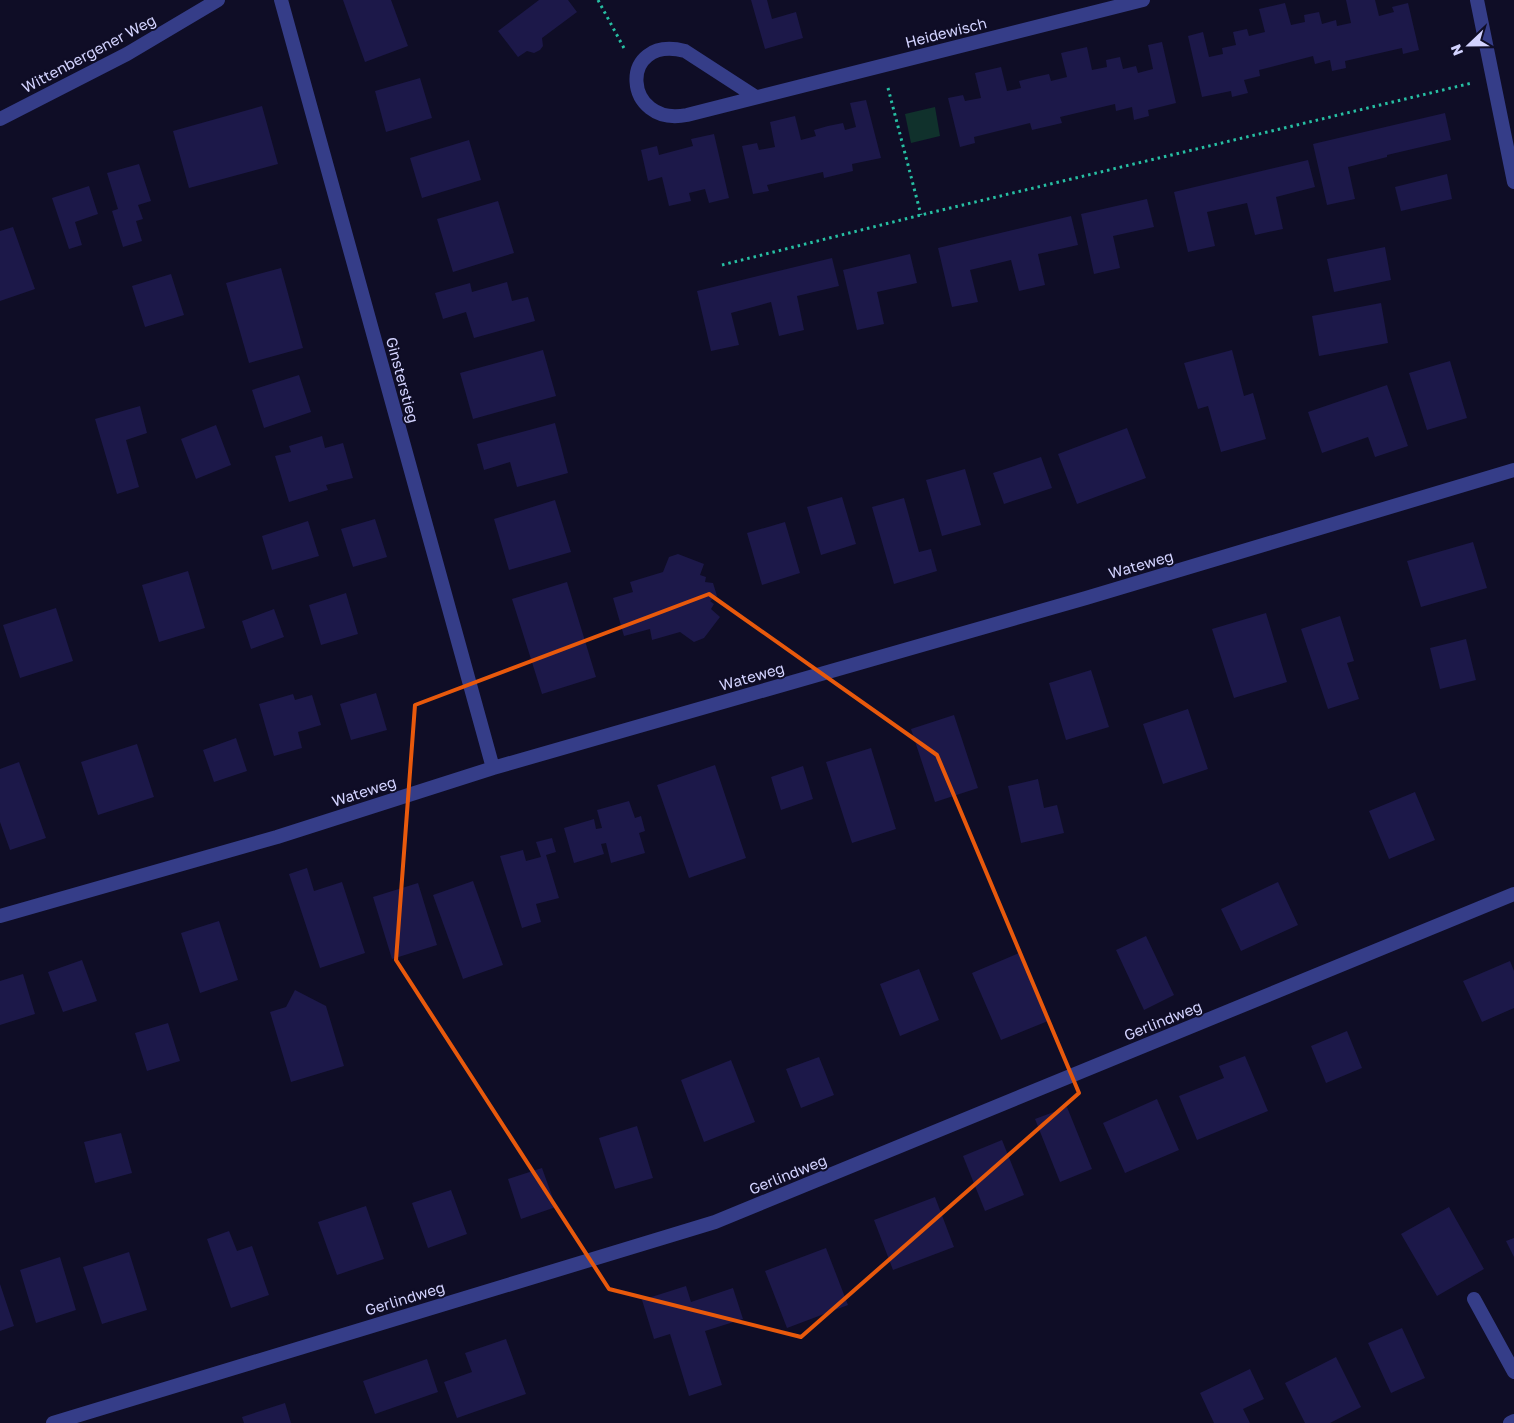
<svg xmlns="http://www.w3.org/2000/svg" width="1514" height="1423" font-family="'Golos Text',sans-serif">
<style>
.green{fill:#10312c}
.building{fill:#1c1849}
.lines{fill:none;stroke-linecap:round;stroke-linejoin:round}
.path{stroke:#27bfa3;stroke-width:3;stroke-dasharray:2.5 4;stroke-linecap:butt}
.service{stroke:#353d88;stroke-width:14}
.minor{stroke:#353d88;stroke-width:14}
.tertiary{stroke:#353d88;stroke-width:14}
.marked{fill:none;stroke:#e8590c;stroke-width:4;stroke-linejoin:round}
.labels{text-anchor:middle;stroke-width:4;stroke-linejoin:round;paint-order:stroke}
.street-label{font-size:15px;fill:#d3d3ff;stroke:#0f0d26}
</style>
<rect width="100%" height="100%" fill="#0f0d26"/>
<!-- green -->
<path class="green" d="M 935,107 L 940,136 L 911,143 L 905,114 Z"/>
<!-- building -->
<path class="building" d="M 343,0 L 391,0 L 408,46 L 365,62 Z
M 539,0 L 568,0 L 577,12 L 542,38 L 543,46 L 540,50 L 534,53 L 527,51 L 518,57 L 498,31 Z
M 751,0 L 767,0 L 772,19 L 796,12 L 803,38 L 765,49 Z
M 1346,0 L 1375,0 L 1379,16 L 1394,12 L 1392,7 L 1408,3 L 1419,50 L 1403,54 L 1402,48 L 1345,61 L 1346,68 L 1332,71 L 1330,60 L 1315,64 L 1313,56 L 1259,70 L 1260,76 L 1244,80 L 1248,93 L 1232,97 L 1231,91 L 1202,97 L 1188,36 L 1203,32 L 1209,57 L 1223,54 L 1222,48 L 1236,45 L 1233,32 L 1247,29 L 1249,36 L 1265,32 L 1259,9 L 1285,3 L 1291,25 L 1305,22 L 1304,15 L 1319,12 L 1322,24 L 1336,20 L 1337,26 L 1351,23 Z
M 1162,42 L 1176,103 L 1148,110 L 1149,116 L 1134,120 L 1132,107 L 1116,111 L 1115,104 L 1060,117 L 1062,123 L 1032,130 L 1030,123 L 974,137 L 975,143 L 960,147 L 948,98 L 963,95 L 965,101 L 981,98 L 975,73 L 1001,67 L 1007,91 L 1021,88 L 1019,81 L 1035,77 L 1049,74 L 1051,81 L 1067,77 L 1061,53 L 1087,47 L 1092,70 L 1107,67 L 1106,60 L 1120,57 L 1123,69 L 1136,66 L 1138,73 L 1153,69 L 1148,45 Z
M 420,78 L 432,118 L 386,132 L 375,91 Z
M 866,100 L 881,158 L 852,164 L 853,171 L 824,178 L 823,172 L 767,185 L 769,191 L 753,194 L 742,146 L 757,143 L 759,150 L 775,147 L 770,122 L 795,116 L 801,140 L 816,136 L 814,130 L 828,126 L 843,123 L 845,130 L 856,127 L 850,103 Z
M 262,106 L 278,164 L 189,188 L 173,131 Z
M 1445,113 L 1451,140 L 1387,155 L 1387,157 L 1348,167 L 1355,199 L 1327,205 L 1313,144 Z
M 714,134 L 729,198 L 709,203 L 705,189 L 689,193 L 691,201 L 669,206 L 662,177 L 648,181 L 641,150 L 657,146 L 659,155 L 693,146 L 691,139 Z
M 469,140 L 481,180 L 422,198 L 410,158 Z
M 1308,160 L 1315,187 L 1276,197 L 1283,229 L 1255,235 L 1247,203 L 1207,212 L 1215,246 L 1188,252 L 1174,192 Z
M 139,164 L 151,201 L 138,205 L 143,219 L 136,221 L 142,241 L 123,247 L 112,211 L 118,209 L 107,173 Z
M 1447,174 L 1452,199 L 1401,211 L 1395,187 Z
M 89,186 L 98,214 L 75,222 L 82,245 L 69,249 L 52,198 Z
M 1147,199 L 1154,227 L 1113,236 L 1120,268 L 1094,274 L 1081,214 Z
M 498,201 L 514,253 L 453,272 L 437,219 Z
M 1071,216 L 1078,245 L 1038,254 L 1045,285 L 1019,291 L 1011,260 L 970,270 L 978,302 L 952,307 L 938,248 Z
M 13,227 L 35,289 L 0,301 L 0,231 Z
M 1385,247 L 1391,280 L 1334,292 L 1327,259 Z
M 910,254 L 917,283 L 877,292 L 884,324 L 857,330 L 843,270 Z
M 832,258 L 839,286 L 797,296 L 804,330 L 779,336 L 771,302 L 731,313 L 739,345 L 711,351 L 697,291 Z
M 281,268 L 303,348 L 249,363 L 226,283 Z
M 171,274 L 184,315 L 145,327 L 132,286 Z
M 507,282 L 512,301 L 528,297 L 535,321 L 474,338 L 466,312 L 443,319 L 435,293 L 470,283 L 472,292 Z
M 1381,303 L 1388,343 L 1319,356 L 1312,316 Z
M 543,350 L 556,396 L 473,419 L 460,373 Z
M 1232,350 L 1244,396 L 1253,393 L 1266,439 L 1221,452 L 1208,406 L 1198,409 L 1184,363 Z
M 1450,361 L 1467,418 L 1427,430 L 1409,373 Z
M 299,375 L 311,412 L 264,428 L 252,390 Z
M 1387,385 L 1408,446 L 1375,457 L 1368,437 L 1322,453 L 1308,412 Z
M 140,406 L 147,433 L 126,440 L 139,487 L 117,494 L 95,419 Z
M 555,423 L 568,473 L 517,487 L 510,462 L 484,470 L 477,444 Z
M 216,425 L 231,465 L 196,479 L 181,439 Z
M 1127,428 L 1146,478 L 1077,504 L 1058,454 Z
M 322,436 L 325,448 L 343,443 L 353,478 L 326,485 L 328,490 L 289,502 L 275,456 L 291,452 L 289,446 Z
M 1041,457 L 1052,488 L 1004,504 L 993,473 Z
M 965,469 L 981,525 L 942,536 L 926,480 Z
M 842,497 L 856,544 L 821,555 L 807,507 Z
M 904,498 L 919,552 L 931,549 L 937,571 L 894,584 L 872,507 Z
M 555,500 L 571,552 L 509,570 L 494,519 Z
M 375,519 L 387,557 L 353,567 L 341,529 Z
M 308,521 L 319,556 L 272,570 L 262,536 Z
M 785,522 L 800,573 L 762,585 L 747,533 Z
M 1473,542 L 1487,588 L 1421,607 L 1407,561 Z
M 678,554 L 704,564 L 700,575 L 706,577 L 705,582 L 713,583 L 717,596 L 710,601 L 714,604 L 711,609 L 720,617 L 704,638 L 694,642 L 680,632 L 652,640 L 650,629 L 624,636 L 613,598 L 633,592 L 630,582 L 663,572 L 669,557 Z
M 188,571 L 205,628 L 159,642 L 142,585 Z
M 567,582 L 596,677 L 542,694 L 512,599 Z
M 346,593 L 358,634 L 321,645 L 309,605 Z
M 56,608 L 73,661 L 20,678 L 3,625 Z
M 274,609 L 284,637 L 251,649 L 242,621 Z
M 1266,613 L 1287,682 L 1234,698 L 1212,629 Z
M 1340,616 L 1354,661 L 1347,663 L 1359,699 L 1328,709 L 1301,629 Z
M 1466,639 L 1476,680 L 1440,689 L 1430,648 Z
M 1091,670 L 1109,727 L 1066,740 L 1049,683 Z
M 376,693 L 387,730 L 351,740 L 340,704 Z
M 293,694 L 295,700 L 312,695 L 321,725 L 298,732 L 302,748 L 274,756 L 259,704 Z
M 1188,709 L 1208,769 L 1163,784 L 1143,724 Z
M 954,715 L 978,788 L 935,802 L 911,729 Z
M 236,738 L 247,771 L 214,782 L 203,750 Z
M 137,744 L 154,797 L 98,815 L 81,762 Z
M 871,748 L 896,829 L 852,843 L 826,762 Z
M 19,762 L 46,838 L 10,850 L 0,822 L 0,769 Z
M 715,765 L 746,858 L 689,878 L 657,785 Z
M 803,766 L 813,799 L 781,810 L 771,777 Z
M 1038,779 L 1044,808 L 1057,805 L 1064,833 L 1021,843 L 1008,786 Z
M 1415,792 L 1435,840 L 1389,859 L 1369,811 Z
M 629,801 L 635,818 L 641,816 L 645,831 L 639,833 L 645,853 L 611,863 L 606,843 L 601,844 L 604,854 L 574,863 L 564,828 L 594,819 L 596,829 L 602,828 L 597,810 Z
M 552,838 L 556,852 L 546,855 L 559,898 L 536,904 L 541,922 L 522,928 L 500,856 L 523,850 L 526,861 L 541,857 L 536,842 Z
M 307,868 L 314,891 L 342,882 L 365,953 L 320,968 L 289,874 Z
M 473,881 L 503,965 L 463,979 L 433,895 Z
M 1278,882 L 1298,925 L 1241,951 L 1221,909 Z
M 418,883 L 437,945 L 392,959 L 373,897 Z
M 219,921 L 238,980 L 200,993 L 181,933 Z
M 1146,936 L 1174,995 L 1144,1010 L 1116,950 Z
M 1019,953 L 1048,1021 L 1001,1040 L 972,973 Z
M 82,960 L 97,1001 L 63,1012 L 48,972 Z
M 1510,961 L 1514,971 L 1514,1008 L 1482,1022 L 1463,981 Z
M 919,969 L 939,1020 L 900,1036 L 880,984 Z
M 23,974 L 35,1014 L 0,1025 L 0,981 Z
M 295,990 L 326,1006 L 344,1066 L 291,1082 L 270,1012 L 286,1007 Z
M 168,1023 L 180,1061 L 147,1071 L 135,1033 Z
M 1347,1031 L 1362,1068 L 1326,1083 L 1311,1046 Z
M 1245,1056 L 1268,1111 L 1197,1140 L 1179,1096 L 1224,1078 L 1219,1066 Z
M 819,1057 L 834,1095 L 801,1108 L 786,1069 Z
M 731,1060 L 755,1122 L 704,1142 L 681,1080 Z
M 1157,1099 L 1179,1150 L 1125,1173 L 1103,1123 Z
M 1067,1107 L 1092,1169 L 1060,1182 L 1035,1119 Z
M 637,1126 L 653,1178 L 615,1189 L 599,1138 Z
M 121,1133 L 132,1173 L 95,1183 L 84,1142 Z
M 1002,1140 L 1024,1195 L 985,1211 L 963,1156 Z
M 542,1168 L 556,1207 L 521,1219 L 508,1179 Z
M 451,1190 L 467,1234 L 428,1248 L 412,1203 Z
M 935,1197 L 954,1247 L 893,1270 L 874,1220 Z
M 366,1206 L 384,1259 L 337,1275 L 318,1222 Z
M 1449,1207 L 1484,1269 L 1437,1296 L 1401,1234 Z
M 229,1231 L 237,1251 L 252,1246 L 269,1295 L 231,1308 L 207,1239 Z
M 1514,1238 L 1514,1257 L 1506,1241 Z
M 826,1248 L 848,1305 L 787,1328 L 765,1271 Z
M 129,1252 L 147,1310 L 102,1324 L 83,1267 Z
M 60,1257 L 76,1310 L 36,1323 L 20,1270 Z
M 0,1284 L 14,1326 L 0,1331 Z
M 686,1286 L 691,1302 L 733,1288 L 743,1319 L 705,1331 L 722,1385 L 689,1396 L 670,1334 L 654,1339 L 642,1300 Z
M 1402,1328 L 1425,1378 L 1391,1393 L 1368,1343 Z
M 506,1339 L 526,1394 L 457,1418 L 444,1382 L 472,1372 L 465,1353 Z
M 1336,1357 L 1361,1407 L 1330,1423 L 1305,1423 L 1285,1383 Z
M 427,1359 L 438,1392 L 375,1414 L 363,1381 Z
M 1250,1369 L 1264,1399 L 1243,1409 L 1250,1423 L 1214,1423 L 1200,1393 Z
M 285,1403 L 291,1423 L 244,1423 L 242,1417 Z"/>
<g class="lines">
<!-- path -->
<path class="path" d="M 598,0 L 625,50
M 888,88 L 921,215
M 722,265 L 921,215 L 1472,83"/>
<!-- service -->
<path class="service" d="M 1474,1299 L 1514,1372"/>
<!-- minor -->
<path class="minor" d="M 281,0 L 493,768
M 756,97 L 685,51 C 617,34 623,128 687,115 L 1143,0
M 0,119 L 127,54 L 218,0
M 0,916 L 277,837 L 493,768 L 1086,598 L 1514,470
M 53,1423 L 715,1222 L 1514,894
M 1510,1423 L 1514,1421"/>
<!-- tertiary -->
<path class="tertiary" d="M 1477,0 L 1514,182"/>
</g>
<!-- marked area -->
<path class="marked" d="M 709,594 L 937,755 L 1079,1093 L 801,1337 L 609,1289 L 396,960 L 415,705 Z"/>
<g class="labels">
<!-- street labels -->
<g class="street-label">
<text transform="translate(946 33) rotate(-14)" y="5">Heidewisch</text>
<text transform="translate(89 54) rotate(-28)" y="5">Wittenbergener Weg</text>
<text transform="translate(402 380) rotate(75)" y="5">Ginsterstieg</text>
<text transform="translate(1141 565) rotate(-16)" y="5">Wateweg</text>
<text transform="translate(752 677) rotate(-16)" y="5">Wateweg</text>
<text transform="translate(364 792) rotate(-18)" y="5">Wateweg</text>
<text transform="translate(1163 1021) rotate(-22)" y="5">Gerlindweg</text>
<text transform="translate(788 1175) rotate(-22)" y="5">Gerlindweg</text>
<text transform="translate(405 1299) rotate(-17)" y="5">Gerlindweg</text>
</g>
</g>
<!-- north arrow -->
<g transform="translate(1469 45) rotate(248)" stroke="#0f0d26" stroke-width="4" paint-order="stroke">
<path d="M0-4L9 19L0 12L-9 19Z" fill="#d3d3ff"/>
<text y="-8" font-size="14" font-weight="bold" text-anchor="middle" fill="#d3d3ff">N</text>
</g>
</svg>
